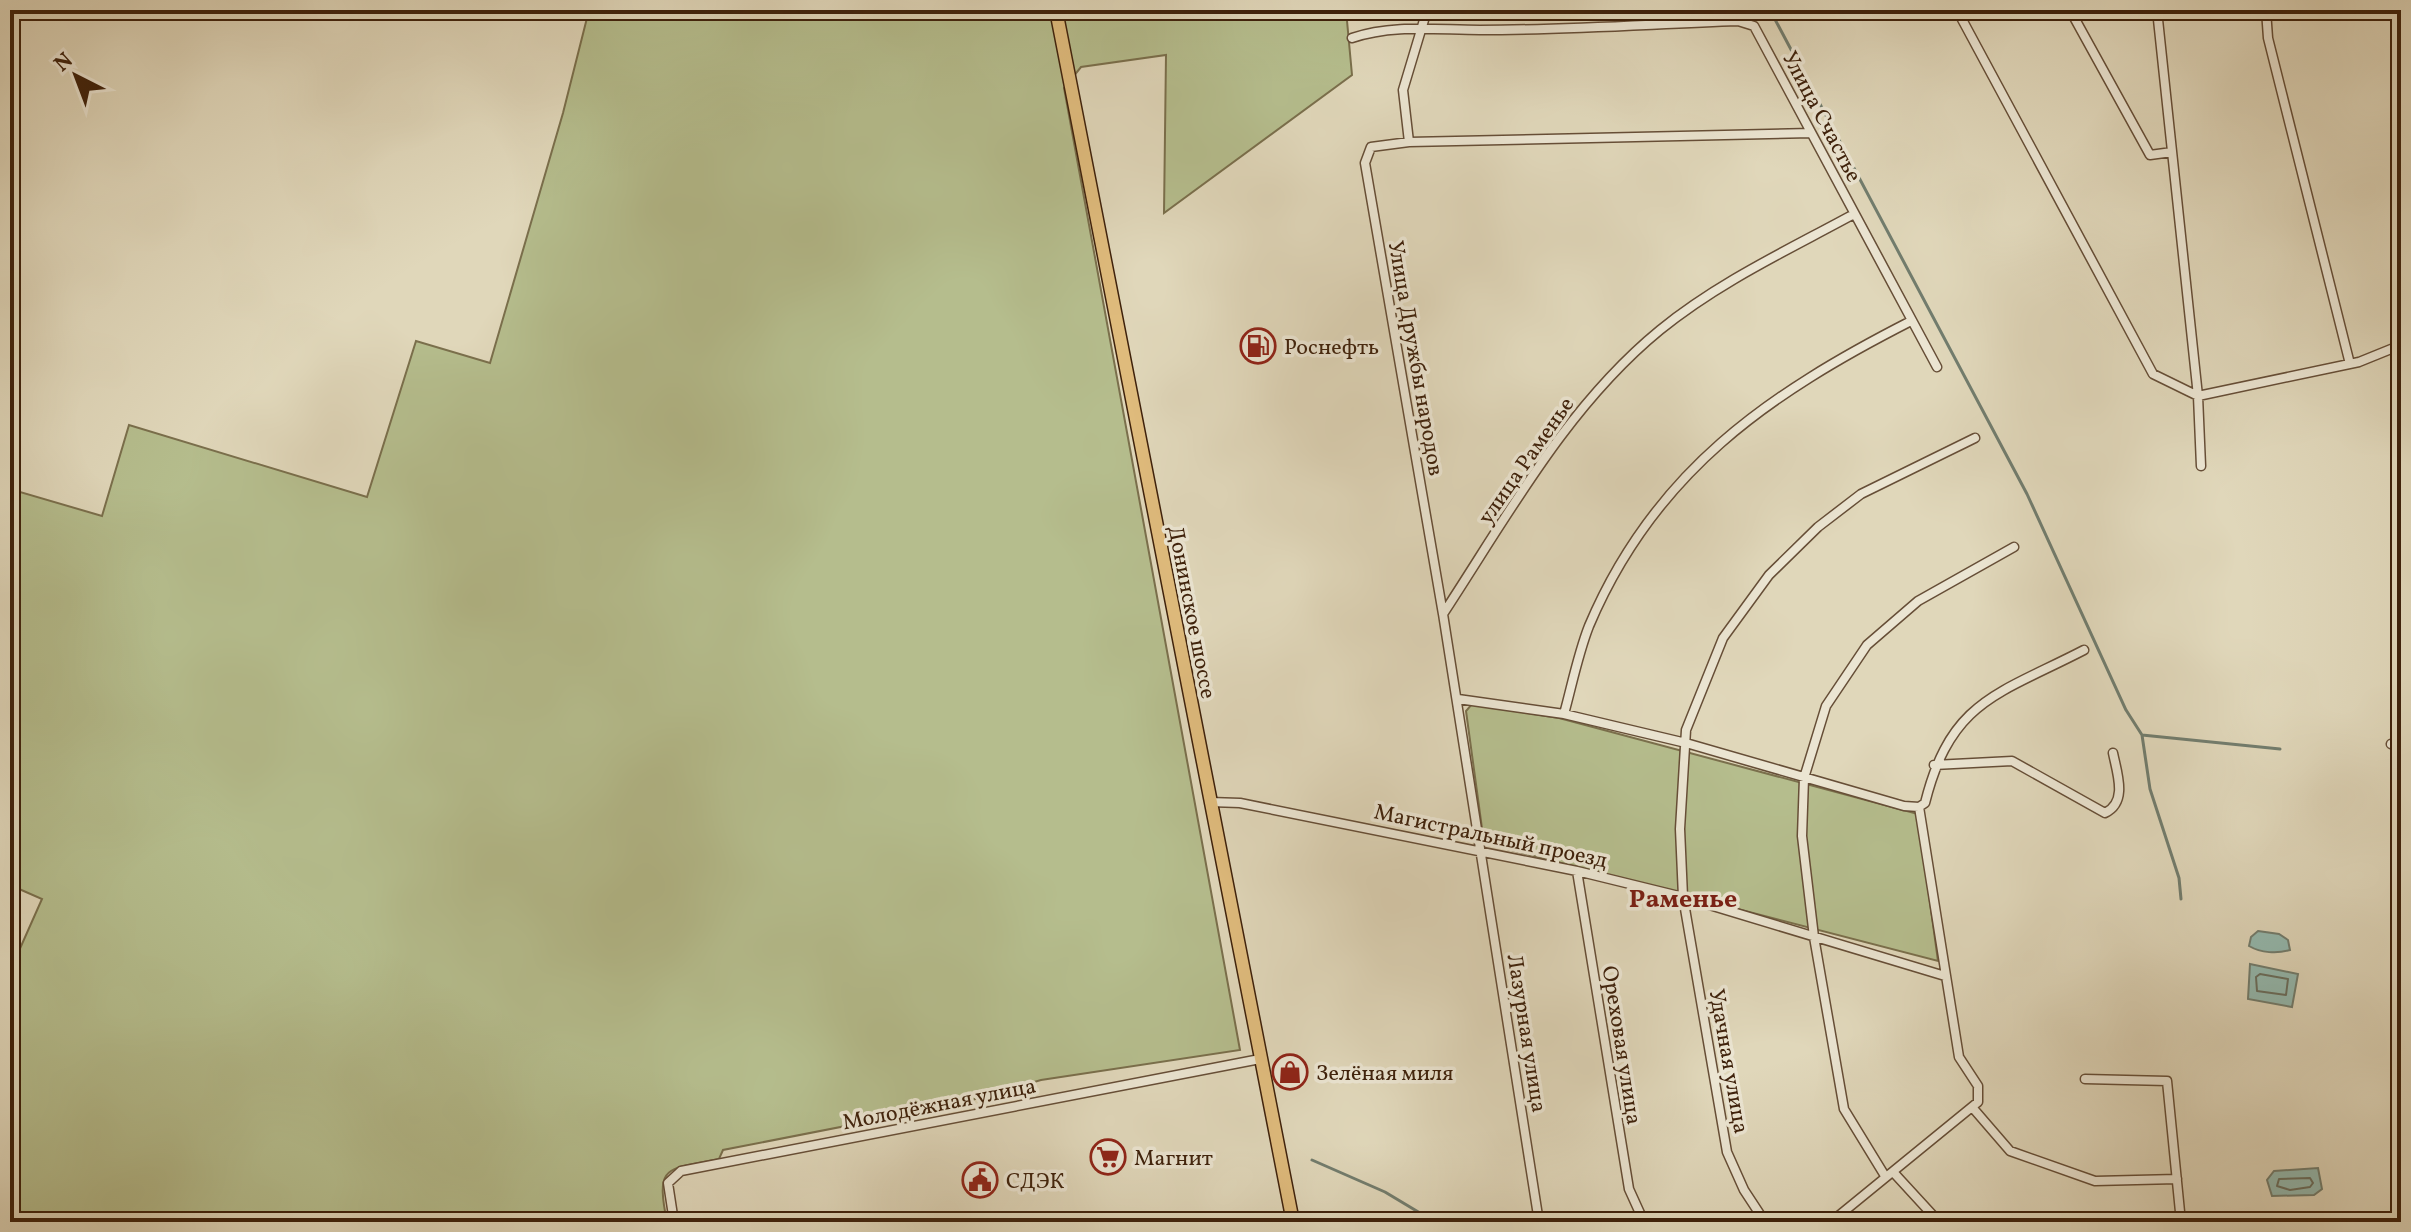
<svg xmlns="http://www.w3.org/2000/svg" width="2411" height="1232" font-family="Vollkorn,serif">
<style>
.green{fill:#b5bd8d;stroke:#7a6f4c;stroke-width:2}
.water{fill:#94bab0;stroke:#727d6e;stroke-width:2}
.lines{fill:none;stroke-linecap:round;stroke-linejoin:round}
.shore{stroke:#696e5e;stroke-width:2}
.stream{stroke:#727d6e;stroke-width:3}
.street-casing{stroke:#664e37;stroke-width:11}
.primary-casing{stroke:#3e210b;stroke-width:15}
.street{stroke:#ebe5d2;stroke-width:8}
.primary{stroke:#e0bc7d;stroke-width:12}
.labels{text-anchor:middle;stroke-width:7;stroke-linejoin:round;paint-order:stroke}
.street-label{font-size:22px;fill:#3e210b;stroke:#ebe5d2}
.poi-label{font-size:22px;fill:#3e210b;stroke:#ebe5d2;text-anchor:start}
.quarter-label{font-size:26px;font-weight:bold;fill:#7a1f14;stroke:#ebe5d2}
</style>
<rect width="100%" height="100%" fill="#e0d7ba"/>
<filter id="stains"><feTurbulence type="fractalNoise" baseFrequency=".0025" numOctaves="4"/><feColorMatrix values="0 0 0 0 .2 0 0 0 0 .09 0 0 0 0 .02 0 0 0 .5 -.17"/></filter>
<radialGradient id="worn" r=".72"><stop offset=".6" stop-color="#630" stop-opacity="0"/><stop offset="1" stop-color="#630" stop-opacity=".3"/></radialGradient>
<!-- green -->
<path class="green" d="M 589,10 L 1346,10 L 1352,75 L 1164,213 L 1166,55 L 1081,67 L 1064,88 L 1240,1050 L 1041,1080 L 958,1104 L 723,1150 L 719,1159 C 667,1170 655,1163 667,1222 L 10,1222 L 10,971 L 42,899 L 10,885 L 10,489 L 102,516 L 129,425 L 367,497 L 416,341 L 490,363 L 563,113 Z
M 1472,704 L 1559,718 L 1918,814 L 1938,961 L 1484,843 L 1466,711 Z"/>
<!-- water -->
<path class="water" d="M 2258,931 L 2279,934 L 2288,940 L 2290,950 C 2277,954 2261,953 2249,946 L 2251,937 Z
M 2250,964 L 2298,974 L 2292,1007 L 2248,999 Z
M 2318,1168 L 2322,1189 L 2314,1195 L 2272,1196 L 2267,1180 L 2274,1171 Z"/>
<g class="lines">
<!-- shore -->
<path class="shore" d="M 2260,974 L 2288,979 L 2286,995 L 2257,991 L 2256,977 Z
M 2310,1178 L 2313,1183 L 2310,1187 L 2290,1190 L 2277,1186 L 2279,1179 Z"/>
<!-- stream -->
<path class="stream" d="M 1770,10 L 2027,494 L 2126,710 L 2142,735 L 2280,749
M 2142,735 L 2150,789 L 2179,878 L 2181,899
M 1312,1160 L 1385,1192 L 1435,1222"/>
<defs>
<path id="street" d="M 1427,10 L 1403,90 L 1409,142 L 1371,147 L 1365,163 L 1443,614
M 1957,10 L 2153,374 L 2198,396 L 2359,362 L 2401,345
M 2070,10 L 2150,155 L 2172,152
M 2157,10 L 2198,396 L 2201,466
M 2266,10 L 2268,38 L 2350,364
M 1352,38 C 1393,24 1437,30 1480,30 C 1566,30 1652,24 1738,21 L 1754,26 L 1937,367
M 1409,142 L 1811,133
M 1458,699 L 1564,714 L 1686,743 L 1904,806 L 1919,807
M 1564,714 C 1572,685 1578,654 1589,626 C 1654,472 1768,394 1911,321
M 2391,744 L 2401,746
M 1934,765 L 2012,761 L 2105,813 C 2128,802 2117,773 2113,753
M 1210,802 L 1240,803 L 1577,871 L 1683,897 L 1945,976
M 1919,807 L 1925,803 C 1951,700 1997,695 2084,650
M 1577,871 L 1629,1189 L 1644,1222
M 2085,1079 L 2167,1081 L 2181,1222
M 1972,1107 L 2010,1151 L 2095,1181 L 2177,1179
M 1894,1173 L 1939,1222
M 1885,1176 L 1844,1109 L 1814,937 L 1802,836 L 1804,778 L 1826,706 L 1867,645 L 1918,601 L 2014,547
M 674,1222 L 668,1183 L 681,1171 L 1260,1059
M 1539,1222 L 1443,614 C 1508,515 1567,406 1660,330 C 1719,282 1788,250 1854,214
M 1765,1222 L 1744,1190 L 1727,1152 L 1683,897 L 1680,829 L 1686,730 L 1723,638 L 1769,575 L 1818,527 L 1861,494 L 1975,438
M 1831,1222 L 1978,1102 L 1978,1086 L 1959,1057 L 1919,807"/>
<path id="primary" d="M 1056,10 L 1293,1222"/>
</defs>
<!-- street casing -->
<use href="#street" class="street-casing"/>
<!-- primary casing -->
<use href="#primary" class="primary-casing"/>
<!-- street -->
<use href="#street" class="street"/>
<!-- primary -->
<use href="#primary" class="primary"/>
</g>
<!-- icons -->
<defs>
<symbol id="fuel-ring" viewBox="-11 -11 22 22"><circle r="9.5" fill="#ebe5d2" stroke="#8f2418" stroke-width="1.5"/><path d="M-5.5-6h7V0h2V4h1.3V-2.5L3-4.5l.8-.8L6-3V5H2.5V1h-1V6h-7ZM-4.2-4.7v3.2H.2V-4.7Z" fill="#8f2418"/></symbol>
<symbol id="shop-ring" viewBox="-11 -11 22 22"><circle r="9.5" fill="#ebe5d2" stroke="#8f2418" stroke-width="1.5"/><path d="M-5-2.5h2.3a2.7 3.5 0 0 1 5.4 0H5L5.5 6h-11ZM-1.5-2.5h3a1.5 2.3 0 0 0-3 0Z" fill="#8f2418"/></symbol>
<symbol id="supermarket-ring" viewBox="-11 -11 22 22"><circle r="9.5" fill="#ebe5d2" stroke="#8f2418" stroke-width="1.5"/><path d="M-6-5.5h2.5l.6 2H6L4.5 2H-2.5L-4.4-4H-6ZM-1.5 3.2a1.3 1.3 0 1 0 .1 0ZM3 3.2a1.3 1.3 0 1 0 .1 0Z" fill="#8f2418"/></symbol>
<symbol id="civic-ring" viewBox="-11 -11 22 22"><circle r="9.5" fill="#ebe5d2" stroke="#8f2418" stroke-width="1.5"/><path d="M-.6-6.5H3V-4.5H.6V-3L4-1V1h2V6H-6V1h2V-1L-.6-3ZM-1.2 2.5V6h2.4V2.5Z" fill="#8f2418"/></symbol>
</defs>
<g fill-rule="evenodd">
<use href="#fuel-ring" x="1238" y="326" width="40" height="40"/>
<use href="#shop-ring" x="1270" y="1052" width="40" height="40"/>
<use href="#supermarket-ring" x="1088" y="1137" width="40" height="40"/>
<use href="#civic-ring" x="960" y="1160" width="40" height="40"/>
</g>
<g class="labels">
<!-- street labels -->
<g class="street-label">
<text transform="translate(1823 116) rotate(62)" y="8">Улица Счастье</text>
<text transform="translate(1417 358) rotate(80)" y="8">Улица Дружбы народов</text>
<text transform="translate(1525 460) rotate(-55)" y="8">улица Раменье</text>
<text transform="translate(1193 612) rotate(79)" y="8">Донинское шоссе</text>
<text transform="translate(1491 835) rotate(12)" y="8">Магистральный проезд</text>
<text transform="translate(1528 1033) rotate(81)" y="8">Лазурная улица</text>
<text transform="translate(1623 1045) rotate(81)" y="8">Ореховая улица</text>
<text transform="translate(1730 1061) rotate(80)" y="8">Удачная улица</text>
<text transform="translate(939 1103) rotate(-11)" y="8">Молодёжная улица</text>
</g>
<!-- poi labels -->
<g class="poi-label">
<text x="1284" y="354">Роснефть</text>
<text x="1316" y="1080">Зелёная миля</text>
<text x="1134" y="1165">Магнит</text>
<text x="1006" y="1188">СДЭК</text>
</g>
<!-- quarter labels -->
<g class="quarter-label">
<text x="1683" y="907">Раменье</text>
</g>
</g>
<!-- margin -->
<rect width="2411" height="1232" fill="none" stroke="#e0d7ba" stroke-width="40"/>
<rect x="12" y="12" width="2387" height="1208" fill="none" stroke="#3e210b" stroke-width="4"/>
<rect x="20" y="20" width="2371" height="1192" fill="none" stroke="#3e210b" stroke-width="2"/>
<!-- north arrow -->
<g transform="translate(76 76) rotate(318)" stroke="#ebe5d2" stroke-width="6" paint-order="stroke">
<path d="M0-6L14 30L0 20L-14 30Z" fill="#3e210b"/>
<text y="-12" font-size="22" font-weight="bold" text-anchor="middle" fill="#3e210b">N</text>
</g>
<rect width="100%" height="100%" filter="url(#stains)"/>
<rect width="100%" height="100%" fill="url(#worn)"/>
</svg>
